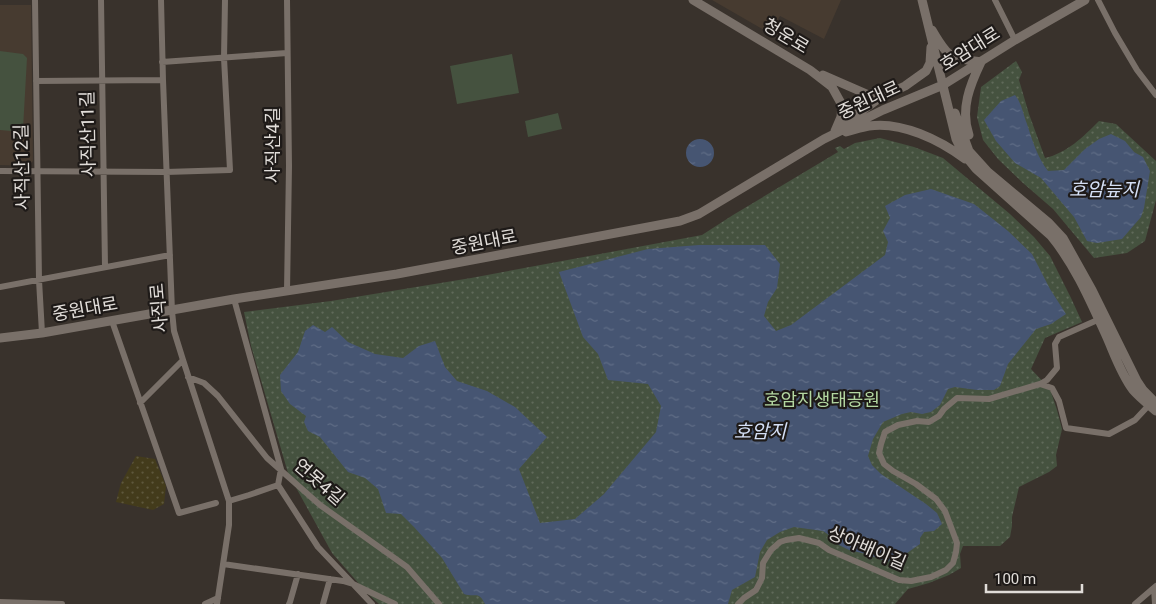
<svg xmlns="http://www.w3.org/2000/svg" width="1156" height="604" font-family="Roboto,'Noto Sans KR',sans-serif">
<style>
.built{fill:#473b30}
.sand{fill:url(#sand-dots)}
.park{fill:url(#park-dots)}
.pitch{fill:#45523f}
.water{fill:url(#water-ripples)}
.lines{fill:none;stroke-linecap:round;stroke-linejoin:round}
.street{stroke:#797069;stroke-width:6}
.secondary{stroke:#797069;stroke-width:9}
.labels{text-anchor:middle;stroke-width:4.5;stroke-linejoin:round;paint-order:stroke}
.street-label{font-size:18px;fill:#e1ddd9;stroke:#1e1a18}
.park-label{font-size:18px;fill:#b3d7a1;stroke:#1e1a18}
.water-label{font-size:19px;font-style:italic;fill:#d4dff5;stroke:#1e1a18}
</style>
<defs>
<pattern id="sand-dots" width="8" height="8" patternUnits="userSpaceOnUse" patternTransform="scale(1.25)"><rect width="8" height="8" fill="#433b1b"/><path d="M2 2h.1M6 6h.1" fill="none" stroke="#5e573c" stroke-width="1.8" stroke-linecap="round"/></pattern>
<pattern id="park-dots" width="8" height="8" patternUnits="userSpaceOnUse" patternTransform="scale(1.25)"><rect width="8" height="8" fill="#45523f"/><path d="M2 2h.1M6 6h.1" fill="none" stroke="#606a5a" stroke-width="1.8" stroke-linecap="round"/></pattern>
<pattern id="water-ripples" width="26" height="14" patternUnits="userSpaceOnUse" patternTransform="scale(1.25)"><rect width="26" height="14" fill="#465572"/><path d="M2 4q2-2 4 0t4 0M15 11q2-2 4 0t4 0" fill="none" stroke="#606d86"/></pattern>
</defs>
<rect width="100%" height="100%" fill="#39322c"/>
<!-- built -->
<path class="built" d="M 712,0 L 841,0 L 824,39 L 780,16 L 769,33 Z
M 0,5 L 31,5 L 33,161 L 28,166 L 0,165 Z"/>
<!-- sand -->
<path class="sand" d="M 136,456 L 155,459 L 166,486 L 164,504 L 153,510 L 116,502 L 121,483 Z"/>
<!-- park -->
<path class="park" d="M 1016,61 L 1022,72 L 1019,80 L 1029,114 L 1045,158 C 1067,153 1083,137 1099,121 L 1116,124 L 1156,161 L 1156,200 L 1145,241 L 1127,253 L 1094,258 L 1053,209 L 1023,183 L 998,159 L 983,140 L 977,117 L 981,87 Z
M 880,138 L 914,147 L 943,158 L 1010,214 L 1034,237 L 1050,256 L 1071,298 L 1082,322 L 1045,338 L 1031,369 L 1050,389 L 1057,410 L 1062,429 L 1056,455 L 1057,466 L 1049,472 L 1019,487 L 1012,517 L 1012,526 L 1010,537 L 1000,546 L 963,546 L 960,554 L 961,568 L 949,575 L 929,583 L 908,589 L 895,604 L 379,604 L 367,593 L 332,553 L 288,473 L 251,346 L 244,312 L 331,301 L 471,278 L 702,235 L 733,215 L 838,152 L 835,148 L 840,146 L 844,149 L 855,143 Z"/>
<!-- pitch -->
<path class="pitch" d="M 0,51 L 23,54 L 27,58 L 23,129 L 19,139 L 12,139 L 11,131 L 0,130 Z
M 512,54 L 519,93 L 457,104 L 450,66 Z
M 558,113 L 562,129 L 528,137 L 525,121 Z"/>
<!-- water -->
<path class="water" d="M 1015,95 C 1022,104 1023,114 1027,124 C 1032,140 1038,158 1048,171 L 1064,170 L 1085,149 L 1099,139 L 1111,134 L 1125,141 L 1134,152 L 1143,157 L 1150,171 L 1144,208 L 1141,217 L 1122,239 L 1097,243 L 1087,241 L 1074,217 L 1041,178 L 1015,163 L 996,141 L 984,120 L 1001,101 Z
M686 153a14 14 0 1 1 28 0a14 14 0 1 1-28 0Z
M 931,189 L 974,204 L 1008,231 L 1032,254 L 1050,289 L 1066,314 L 1051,324 L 1036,329 L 1008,364 L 1000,386 L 994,390 L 977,390 L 955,387 L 948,389 L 940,405 L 931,412 L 922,414 L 911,412 L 902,414 L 883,422 L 873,439 L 868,456 L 872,465 L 881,474 L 926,504 L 937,513 L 942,524 L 934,531 L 924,532 L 920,538 L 920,544 L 907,553 L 895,554 L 888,562 L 866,554 L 849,550 L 835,543 L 829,535 L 823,531 L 794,527 L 780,532 L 767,540 L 760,552 L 755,577 L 732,590 L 728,604 L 485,604 C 478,590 476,598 464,594 L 442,558 L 414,527 L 401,514 L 386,513 L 378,489 L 365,478 L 348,472 L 320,437 L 308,431 L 304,422 L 306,416 L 290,404 L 281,391 L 280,375 L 298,352 L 305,331 L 313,325 L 325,332 L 332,327 L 348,342 L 375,354 L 403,358 L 419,346 L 435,341 L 445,367 L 457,381 L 487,391 L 515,407 L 547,437 L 519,469 L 540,523 L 575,519 L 604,494 L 656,432 L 661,406 L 648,384 L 608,380 L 598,354 L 583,337 L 559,272 L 648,249 L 699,245 L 765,245 L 780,264 L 777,288 L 768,302 L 764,316 L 776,331 L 791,325 L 885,255 L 888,242 L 883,231 L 890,218 L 885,206 L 905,195 Z"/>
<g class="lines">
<!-- street -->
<path class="street" d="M 35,0 L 39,280 L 42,333
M 101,0 L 105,267
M 161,0 L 163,80 L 172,311 L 174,331 L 183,360 L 229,501 L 229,525 L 217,604
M 287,0 L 289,166 L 287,291
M 995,0 L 1015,40
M 1098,0 L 1115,33 L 1137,70 L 1156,95
M 162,62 L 287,53
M 36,81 L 163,80
M 0,171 L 166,172 L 230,170 L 224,58 L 225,0
M 0,287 L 170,255
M 234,299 L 281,469 L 278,485 L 318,547 L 372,604
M 112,321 L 179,513 L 216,503
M 188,377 L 204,383 L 218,396 L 267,458 L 320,505 L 407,567 L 439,604
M 1040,384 L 1052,388 L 1059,401 L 1066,428 L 1109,434 L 1135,420 L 1149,405
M 140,403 L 183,360
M 229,501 L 249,495 L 278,485
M 223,564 L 343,581 L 353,584 L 395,604
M 1154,588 L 1155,604
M 0,602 L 62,604
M 205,604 L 218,598
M 289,604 L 290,602 L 298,574
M 323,604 L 330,579
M 738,604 L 744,598 L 756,590 L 762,578 L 763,563 L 771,550 L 780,542 L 786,540 L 799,538 L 819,543 L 829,550 L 899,580 L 911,581 L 931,577 L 946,570 L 953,563 L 956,552 L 957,543 L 945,511 L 936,499 L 916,484 L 893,471 L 884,464 L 879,453 L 881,444 L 885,432 L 898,425 L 917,421 L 929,422 L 939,416 L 944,409 L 957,398 L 989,399 L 1040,384 L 1047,380 L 1057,368 L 1055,344 L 1059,337 L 1102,318
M 1135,604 L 1156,586"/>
<!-- secondary -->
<path class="secondary" d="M 693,0 L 810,70 L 832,87 L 842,105 L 841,117 L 835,131
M 922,0 L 956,139 L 963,153 L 976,169 L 1051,236 C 1074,264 1089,298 1104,331 C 1113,350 1120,373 1133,390 C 1140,398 1148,404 1156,411
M 932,30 C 936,37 941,45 946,51 C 955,60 969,60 981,62
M 823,75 L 878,99
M 955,113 L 969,151 L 988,172 L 1049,223 L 1063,238 L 1092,290 L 1137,381 L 1143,390 L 1156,403
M 842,125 L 878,99 L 905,86 L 926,71 L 930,63 L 931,47
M 846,132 C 854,130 862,127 869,126 C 901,121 940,140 965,159
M 969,135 C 960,109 970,85 981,62
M 0,338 L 42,333 L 234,299 L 397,274 L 680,221 L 699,214 L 824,139 L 883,110 L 943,85 L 1015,40 L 1085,0"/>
</g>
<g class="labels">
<!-- street labels -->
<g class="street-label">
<text transform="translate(786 36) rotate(31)" y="6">청운로</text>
<text transform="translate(970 49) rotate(-32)" y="6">호암대로</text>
<text transform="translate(869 100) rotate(-25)" y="6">중원대로</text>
<text transform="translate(88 134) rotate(-91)" y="6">사직산11길</text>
<text transform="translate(273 145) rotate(-90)" y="6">사직산4길</text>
<text transform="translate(22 167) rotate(-91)" y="6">사직산12길</text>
<text transform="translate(484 242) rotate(-11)" y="6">중원대로</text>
<text transform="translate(159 308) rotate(-95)" y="6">사직로</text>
<text transform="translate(85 309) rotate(-10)" y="6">중원대로</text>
<text transform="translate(319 482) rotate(41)" y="6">연못4길</text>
<text transform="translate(867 548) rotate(23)" y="6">상아배이길</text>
</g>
<!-- park labels -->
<g class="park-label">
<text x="822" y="406">호암지생태공원</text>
</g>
<!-- water labels -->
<g class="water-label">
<text x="1104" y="196">호암늪지</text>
<text x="760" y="438">호암지</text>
</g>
</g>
<!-- scale -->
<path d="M986 584v8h96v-8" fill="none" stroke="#e1ddd9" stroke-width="2.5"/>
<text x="994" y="584" font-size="15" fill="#e1ddd9" stroke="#1e1a18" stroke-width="4" paint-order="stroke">100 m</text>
</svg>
